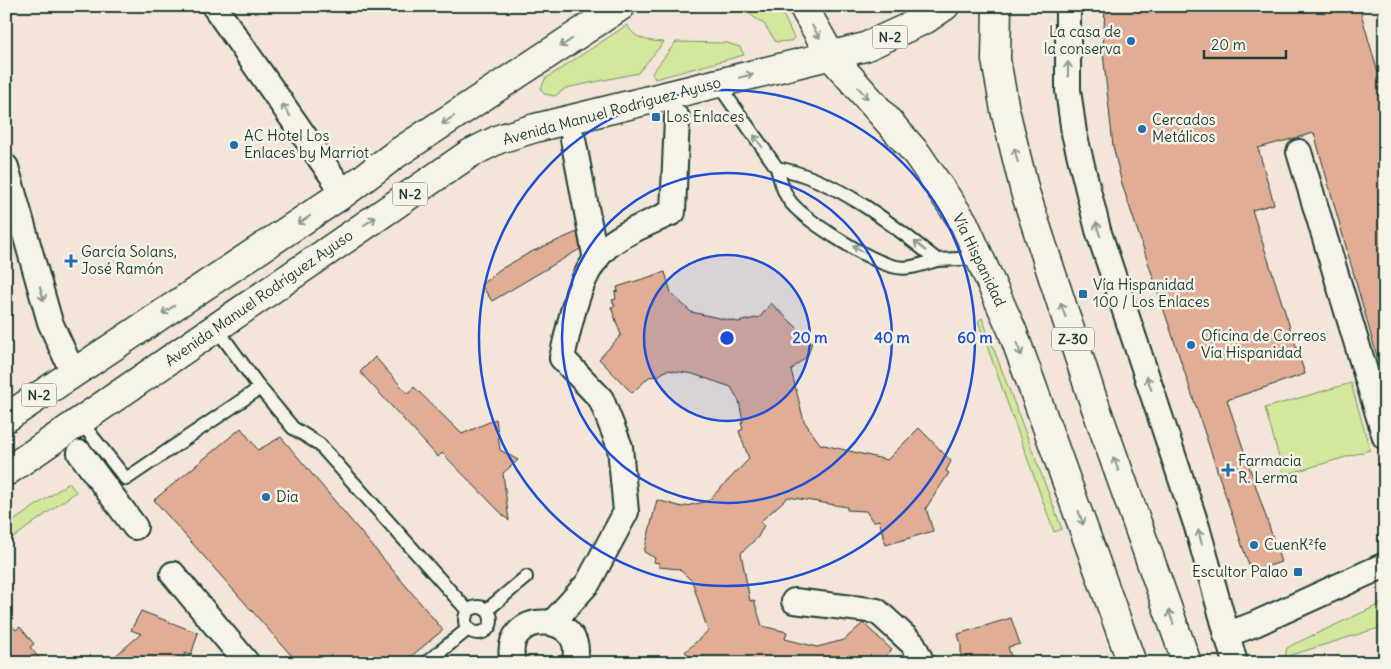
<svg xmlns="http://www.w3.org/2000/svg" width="1391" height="669" font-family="Delius,sans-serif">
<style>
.green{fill:#d2e89d;stroke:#789268}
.building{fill:#e1ad94;stroke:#1f3d34}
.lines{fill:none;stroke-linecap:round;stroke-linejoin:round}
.lane-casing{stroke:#1f3d34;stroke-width:16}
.street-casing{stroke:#1f3d34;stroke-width:28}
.highway-casing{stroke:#1f3d34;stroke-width:31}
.lane{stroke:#f7f3e8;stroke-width:12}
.street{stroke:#f7f3e8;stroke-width:24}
.highway{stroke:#f7f3e8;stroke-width:28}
.oneway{stroke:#8b988e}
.ring{fill:none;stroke:#1d4ed8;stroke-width:2.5}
.poi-dot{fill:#1f6fb2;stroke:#f7f3e8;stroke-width:2}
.labels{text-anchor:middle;stroke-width:5;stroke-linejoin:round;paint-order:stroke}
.shield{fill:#f7f3e8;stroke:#60746a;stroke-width:1}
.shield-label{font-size:14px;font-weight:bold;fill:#1f3d34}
.poi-label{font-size:15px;fill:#1f3d34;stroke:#f7f3e8;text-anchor:start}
.street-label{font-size:15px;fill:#1f3d34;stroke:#f7f3e8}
.centre{fill:#1d4ed8;stroke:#f7f3e8;stroke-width:2.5}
.ring-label{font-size:15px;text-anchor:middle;font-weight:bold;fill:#1d4ed8;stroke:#f7f3e8;stroke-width:5;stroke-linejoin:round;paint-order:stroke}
</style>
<rect width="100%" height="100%" fill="#f3e5d7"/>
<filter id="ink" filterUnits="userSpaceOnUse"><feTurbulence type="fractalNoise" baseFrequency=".02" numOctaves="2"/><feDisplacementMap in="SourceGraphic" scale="10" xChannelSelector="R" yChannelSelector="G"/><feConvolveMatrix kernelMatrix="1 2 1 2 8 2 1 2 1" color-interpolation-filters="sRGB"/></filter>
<g filter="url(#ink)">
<!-- green -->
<path class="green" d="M 665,6 L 779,6 L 794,38 L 791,41 L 776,42 L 764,24 L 745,11 Z
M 627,25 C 635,40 649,41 664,42 L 638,73 L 566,88 L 555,96 L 544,94 L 541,89 L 545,79 Z
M 676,42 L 727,43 L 740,47 L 744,55 L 655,79 L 652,73 Z
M 982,318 L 1062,529 L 1054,532 L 978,321 Z
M 1351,383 L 1370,450 L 1284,475 L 1265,408 Z
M 69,483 L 76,492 L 6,543 L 6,526 Z
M 1385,602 L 1385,626 L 1285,657 L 1287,648 L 1292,645 Z"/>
<!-- building -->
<path class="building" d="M 1105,6 L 1359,6 L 1385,98 L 1385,359 L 1378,360 L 1314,133 L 1258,148 L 1274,204 L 1252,210 L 1305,374 L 1227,400 L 1281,562 L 1251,572 L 1122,184 L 1113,146 L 1103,53 Z
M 577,232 L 580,249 L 492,301 L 481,285 L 499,270 L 531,252 Z
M 665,272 L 671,293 L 691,312 L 738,322 L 760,317 L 771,303 L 812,342 L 808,355 L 791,370 L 804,421 L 820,444 L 887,460 L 919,428 L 951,461 L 946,471 L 949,473 L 926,508 L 933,531 L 886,545 L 879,520 L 873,522 L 866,511 L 847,510 L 847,507 L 788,497 L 760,522 L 764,525 L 758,537 L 741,553 L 750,601 L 754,600 L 762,626 L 787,632 L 785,639 L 817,647 L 844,640 L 863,623 L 892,650 L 878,663 L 698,663 L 685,652 L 708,631 L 692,581 L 679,569 L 659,567 L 659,563 L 654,562 L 655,558 L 644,552 L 657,500 L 682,507 L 708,501 L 749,459 L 739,431 L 743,429 L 741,423 L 743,422 L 739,401 L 731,387 L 693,374 L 667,370 L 658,376 L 649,377 L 632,393 L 599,359 L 621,335 L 611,307 L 615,306 L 612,300 L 616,299 L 615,292 L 618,291 L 617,287 Z
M 375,357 L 408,394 L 414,387 L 462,434 L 496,419 L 500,450 L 518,460 L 503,473 L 509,521 L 442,453 L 438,457 L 360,372 Z
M 241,428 L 258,450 L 281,437 L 443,630 L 403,663 L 298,663 L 154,500 Z
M 141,611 L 198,633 L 191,655 L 185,653 L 182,663 L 107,663 L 141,634 L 131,630 Z
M 1011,618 L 1020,644 L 1008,647 L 1013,663 L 961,661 L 961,645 L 958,634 Z
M 6,619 L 16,630 L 20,627 L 34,644 L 30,647 L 43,663 L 6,663 Z"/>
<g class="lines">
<defs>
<path id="lane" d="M 718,84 L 777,168 C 836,179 891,223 937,260 L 981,258
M 777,168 C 780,179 782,190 789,200 C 803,220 869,260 892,266 C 907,271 923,264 937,260
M 260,388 L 293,428 L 319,444 L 468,611
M 80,421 L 126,479 L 260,388 L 217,329
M465 620a13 13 0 1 1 26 0a13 13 0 1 1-26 0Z
M 487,610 L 526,577
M 426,663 L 468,629"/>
<path id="street" d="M 214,6 L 344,193
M 1068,6 L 1068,90 L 1074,133 L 1098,230 L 1197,527 L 1235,663
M 573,139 L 596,260
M 1299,152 L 1385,437
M 6,167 L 50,322 L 73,373
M 80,453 L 135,527
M 173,574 L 247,663
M 794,601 L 877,611 L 913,644 L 922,663
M 553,622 L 588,583 L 626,512 L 620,447 L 601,399 L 562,358 C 570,323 579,270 608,246 C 626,231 652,222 673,212 L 677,118
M 1226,635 L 1255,624 L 1385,565
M 513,663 C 499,607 590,611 574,663"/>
<path id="highway" d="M 803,6 L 831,56 L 917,154 L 964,223 L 1012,330 L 1132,663
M 997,6 L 996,60 L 1005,110 L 1025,192 L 1091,394 L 1187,663
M 6,418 L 344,193 L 396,154 L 621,6
M 6,472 L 469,154 L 499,139 L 535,128 L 865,47 L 926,19 L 945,6"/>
</defs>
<!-- lane casing -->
<use href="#lane" class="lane-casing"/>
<!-- street casing -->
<use href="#street" class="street-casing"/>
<!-- highway casing -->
<use href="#highway" class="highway-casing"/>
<!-- lane -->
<use href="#lane" class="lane"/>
<!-- street -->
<use href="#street" class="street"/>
<!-- highway -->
<use href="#highway" class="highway"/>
</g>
<!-- one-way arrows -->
<defs><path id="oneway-shaft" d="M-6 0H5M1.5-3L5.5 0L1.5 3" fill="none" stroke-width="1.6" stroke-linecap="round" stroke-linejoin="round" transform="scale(1.25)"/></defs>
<g class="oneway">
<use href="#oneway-shaft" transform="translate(816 32) rotate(59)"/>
<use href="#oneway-shaft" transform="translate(566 43) rotate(147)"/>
<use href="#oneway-shaft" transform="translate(1068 69) rotate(-90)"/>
<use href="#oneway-shaft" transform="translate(746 76) rotate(-14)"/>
<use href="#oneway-shaft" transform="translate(863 93) rotate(49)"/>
<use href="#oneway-shaft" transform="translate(286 110) rotate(-125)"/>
<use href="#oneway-shaft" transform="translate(448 120) rotate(146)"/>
<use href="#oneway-shaft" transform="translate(758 141) rotate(-125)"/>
<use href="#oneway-shaft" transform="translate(1016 155) rotate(-104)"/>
<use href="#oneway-shaft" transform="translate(304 220) rotate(146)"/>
<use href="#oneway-shaft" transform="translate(370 221) rotate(-35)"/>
<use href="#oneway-shaft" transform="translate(1098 229) rotate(-106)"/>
<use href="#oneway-shaft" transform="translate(920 246) rotate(-141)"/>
<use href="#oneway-shaft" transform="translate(859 249) rotate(-150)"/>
<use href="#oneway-shaft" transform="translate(42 294) rotate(73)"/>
<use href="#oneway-shaft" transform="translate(168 310) rotate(146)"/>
<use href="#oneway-shaft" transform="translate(1063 310) rotate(-109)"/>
<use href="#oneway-shaft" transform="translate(1019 349) rotate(69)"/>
<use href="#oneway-shaft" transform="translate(1149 383) rotate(-109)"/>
<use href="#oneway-shaft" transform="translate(1116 464) rotate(-110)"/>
<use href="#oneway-shaft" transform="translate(1081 518) rotate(71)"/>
<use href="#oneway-shaft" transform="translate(1200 537) rotate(-104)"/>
<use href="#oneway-shaft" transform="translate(1171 617) rotate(-109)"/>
</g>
</g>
<!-- distance rings -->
<circle cx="727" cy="338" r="83" fill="#1d4ed8" fill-opacity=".12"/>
<g class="ring">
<circle cx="727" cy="338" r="83"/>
<circle cx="727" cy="338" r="165"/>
<circle cx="727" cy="338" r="248"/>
</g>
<!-- markers -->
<g class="poi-dot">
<circle cx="1131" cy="41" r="5"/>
<rect x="651" y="112" width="10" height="10" rx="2.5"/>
<circle cx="1142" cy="129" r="5"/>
<circle cx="234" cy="145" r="5"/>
<path d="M68.5 253.5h5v5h5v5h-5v5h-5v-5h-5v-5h5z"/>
<rect x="1078" y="289" width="10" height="10" rx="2.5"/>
<circle cx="1191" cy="345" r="5"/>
<path d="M1225.5 462.5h5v5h5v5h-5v5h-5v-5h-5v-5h5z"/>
<circle cx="266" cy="497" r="5"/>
<circle cx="1254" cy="545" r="5"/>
<rect x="1293" y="567" width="10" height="10" rx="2.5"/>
</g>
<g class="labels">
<!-- shield labels -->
<g class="shield">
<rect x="872.5" y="25.5" width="35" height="23" rx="4"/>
<rect x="392.5" y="182.5" width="35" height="23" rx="4"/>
<rect x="1052" y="327.5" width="42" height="23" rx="4"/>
<rect x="21.5" y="383.5" width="35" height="23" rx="4"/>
</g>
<g class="shield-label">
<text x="890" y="42">N-2</text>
<text x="410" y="199">N-2</text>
<text x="1073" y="344">Z-30</text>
<text x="39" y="400">N-2</text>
</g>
<!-- poi labels -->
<g class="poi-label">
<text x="1121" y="37" text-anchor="end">La casa de<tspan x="1121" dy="17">la conserva</tspan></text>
<text x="666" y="122">Los Enlaces</text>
<text x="1152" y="125">Cercados<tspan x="1152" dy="17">Metálicos</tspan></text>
<text x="244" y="141">AC Hotel Los<tspan x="244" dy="17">Enlaces by Marriot</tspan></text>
<text x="81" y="257">García Solans,<tspan x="81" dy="17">José Ramón</tspan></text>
<text x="1093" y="290">Vía Hispanidad<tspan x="1093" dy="17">100 / Los Enlaces</tspan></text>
<text x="1201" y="341">Oficina de Correos<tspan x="1201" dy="17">Vía Hispanidad</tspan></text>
<text x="1238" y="466">Farmacia<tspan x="1238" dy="17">R. Lerma</tspan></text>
<text x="276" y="502">Dia</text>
<text x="1264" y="550">CuenK²fe</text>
<text x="1288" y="577" text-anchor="end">Escultor Palao</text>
</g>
<!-- street labels -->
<g class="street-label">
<text transform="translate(612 111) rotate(-15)" y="5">Avenida Manuel Rodríguez Ayuso</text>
<text transform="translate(979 260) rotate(64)" y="5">Vía Hispanidad</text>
<text transform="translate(259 298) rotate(-35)" y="5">Avenida Manuel Rodríguez Ayuso</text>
</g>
</g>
<circle cx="727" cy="338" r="8" class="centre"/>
<g class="ring-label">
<text x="810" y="343">20 m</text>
<text x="892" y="343">40 m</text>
<text x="975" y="343">60 m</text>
</g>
<!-- margin -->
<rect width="1391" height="669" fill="none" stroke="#f7f3e8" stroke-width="25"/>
<rect x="12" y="12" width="1366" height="644" fill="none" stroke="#1f3d34" stroke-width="2" filter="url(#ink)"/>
<!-- scale -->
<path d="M1204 50v8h82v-8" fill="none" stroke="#1f3d34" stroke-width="2.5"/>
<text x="1211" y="50" font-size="15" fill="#1f3d34" stroke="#f7f3e8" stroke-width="4" paint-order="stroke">20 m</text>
</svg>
